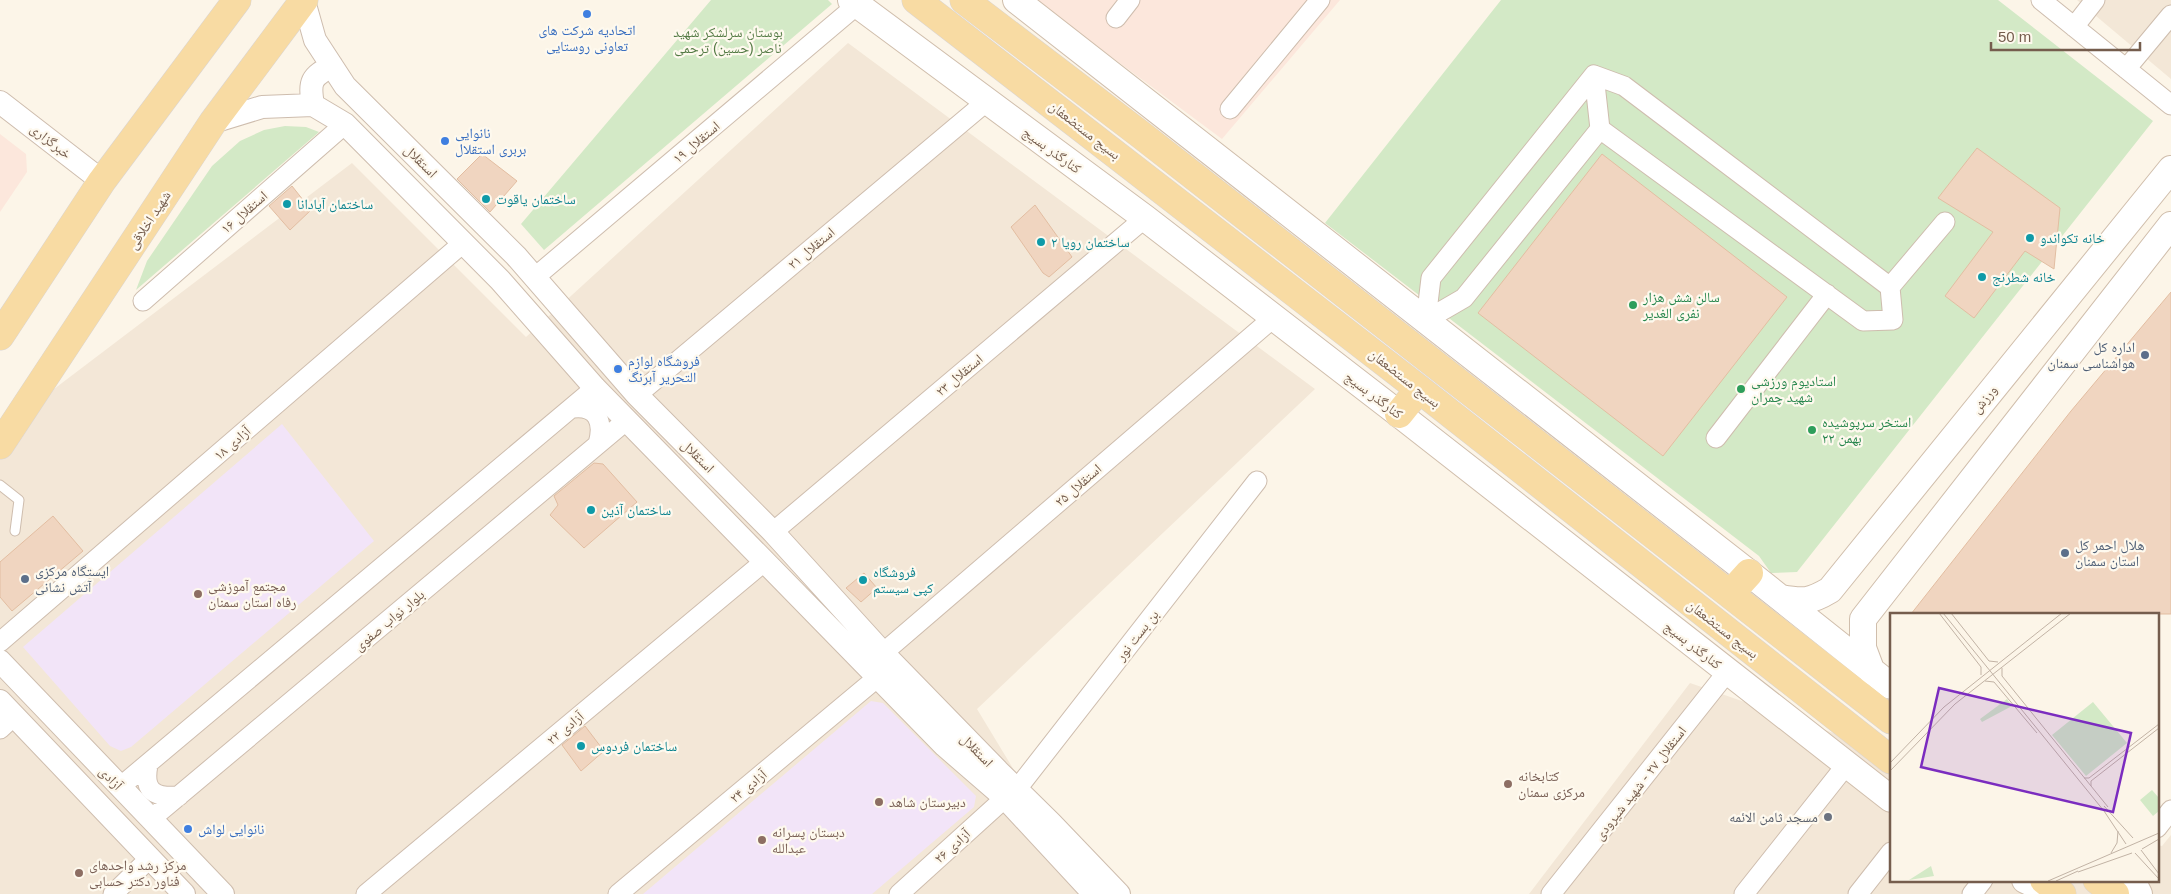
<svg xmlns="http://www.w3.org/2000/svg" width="2171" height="894" font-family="Arial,'Noto Naskh Arabic',sans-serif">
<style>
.residential{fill:#f3e7d7}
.commercial{fill:#fce7dc}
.education{fill:#f2e4f8}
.green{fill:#d3e9c6}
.building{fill:#f0d5c0;stroke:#e2bda1}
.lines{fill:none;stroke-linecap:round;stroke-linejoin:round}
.service-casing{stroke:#cebdae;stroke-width:11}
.minor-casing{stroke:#cebdae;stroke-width:21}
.tertiary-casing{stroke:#cebdae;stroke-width:24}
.secondary-casing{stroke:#d0beac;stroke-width:28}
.primary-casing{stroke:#dbd5d1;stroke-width:29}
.service{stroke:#fff;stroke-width:9}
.minor{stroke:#fff;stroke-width:19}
.tertiary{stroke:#fff;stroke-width:22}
.secondary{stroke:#fff;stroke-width:26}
.primary{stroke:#f8dba3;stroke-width:28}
.shop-dot{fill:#3f7fe0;stroke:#fef9ee;stroke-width:2}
.culture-dot{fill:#0f9aa8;stroke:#fef9ee;stroke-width:2}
.leisure-dot{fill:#2e9e5b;stroke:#fef9ee;stroke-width:2}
.service-dot{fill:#5c6f8a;stroke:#fef9ee;stroke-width:2}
.education-dot{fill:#8d6e63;stroke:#fef9ee;stroke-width:2}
.worship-dot{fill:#6b7280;stroke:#fef9ee;stroke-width:2}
.labels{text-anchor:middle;stroke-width:4.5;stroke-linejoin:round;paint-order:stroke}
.shop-label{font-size:14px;fill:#366cbe;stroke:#fef9ee;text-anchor:start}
.park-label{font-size:14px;fill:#537a44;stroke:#fef9ee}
.street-label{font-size:14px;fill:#755d4d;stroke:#fef9ee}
.culture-label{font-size:14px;fill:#0d838f;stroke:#fef9ee;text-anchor:start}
.leisure-label{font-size:14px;fill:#27864d;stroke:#fef9ee;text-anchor:start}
.service-label{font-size:14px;fill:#4e5e75;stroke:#fef9ee;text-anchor:start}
.education-label{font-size:14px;fill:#785e54;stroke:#fef9ee;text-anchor:start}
.worship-label{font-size:14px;fill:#5b616d;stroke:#fef9ee;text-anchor:end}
.inset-road{fill:none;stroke:#c2b3a5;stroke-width:1}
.view{fill:#7b2cbf;fill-opacity:0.15;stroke:#7b2cbf;stroke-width:2.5}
.inset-edge{fill:none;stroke:#755d4d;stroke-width:2.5}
</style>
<rect width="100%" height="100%" fill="#fcf5e8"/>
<!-- residential -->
<path class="residential" d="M 2077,0 L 2171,0 L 2171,79 Z
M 848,43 L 1315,389 L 977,709 L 1089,894 L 0,894 L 0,430 L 352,163 L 526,337 Z
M 1690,683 L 1891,753 L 1891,880 L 2157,880 L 2157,845 L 2162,846 L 2171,835 L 2171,894 L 1529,894 Z"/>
<!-- commercial -->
<path class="commercial" d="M 1035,0 L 1340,0 L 1222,139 Z
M 0,134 L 26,154 L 27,172 L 0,212 Z"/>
<!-- education -->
<path class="education" d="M 282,424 L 374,541 L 131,747 L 121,751 L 110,746 L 23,647 Z
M 871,701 L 883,703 L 976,796 L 974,807 L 872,894 L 643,894 Z"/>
<!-- green -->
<path class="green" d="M 711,0 L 828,0 L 832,4 L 544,250 L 521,224 Z
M 1501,0 L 1998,0 L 2153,121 L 1797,572 L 1771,573 L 1759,556 L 1325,223 Z
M 285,126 L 306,127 L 319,132 L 136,290 L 147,261 L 212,166 L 240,141 L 264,130 Z"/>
<!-- building -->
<path class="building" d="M 1977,148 L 2060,208 L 2054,269 L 2025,251 L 1974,318 L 1945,296 L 1993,232 L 1938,198 Z
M 482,154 L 517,181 L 490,212 L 457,179 Z
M 1602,154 L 1787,297 L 1663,456 L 1478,313 Z
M 292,186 L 311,210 L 290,230 L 269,206 Z
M 1035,205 L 1072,257 L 1049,277 L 1043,273 L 1011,227 Z
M 2171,292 L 2171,614 L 1911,614 L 2071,411 Z
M 594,463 L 603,464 L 637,502 L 584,548 L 550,515 L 558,505 L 554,496 Z
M 53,516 L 83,551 L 12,611 L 0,597 L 0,562 Z
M 864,573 L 877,588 L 861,602 L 846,588 Z
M 585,726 L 604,751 L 581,771 L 562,745 Z"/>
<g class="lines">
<defs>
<path id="service" d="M 0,485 L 19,500 L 15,531"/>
<path id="minor" d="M 2041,0 L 2171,105
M 1116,18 L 1130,0
M 2074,27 L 2095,0
M 2126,69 L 2171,15
M 1594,75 L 1624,86 L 1890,287 L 1893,320 L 1863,321 L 1600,129 L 1464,298 L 1426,320 L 1431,278 Z
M 1594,75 L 1600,129
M 1230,109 L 1320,0
M 534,278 L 857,5
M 1890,287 L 1945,222
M 143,301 L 345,124
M 637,395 L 986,102
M 573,408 C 598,405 604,423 598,444
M 1716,438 L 1827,294
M 773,532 L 1145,218
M 0,642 L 463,243
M 883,653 L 1273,318
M 0,729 L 14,716
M 148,765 C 143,791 154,798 179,796
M 120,787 L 595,388
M 1017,789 L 1257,481
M 151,819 L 627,420
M 2157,828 L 2171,810
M 113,894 L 150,858
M 366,894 L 765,561
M 618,894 L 878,677
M 899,894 L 1005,798
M 1551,894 L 1728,671
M 1744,894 L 1847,764
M 1858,894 L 1891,852
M 1972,894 L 1983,880"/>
<path id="tertiary" d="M 304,1 L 315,40 L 345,86 L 516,256 L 637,395 L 773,532 L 883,653 L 998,771 L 1051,823 L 1119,894
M 0,102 L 102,181
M 313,105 C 309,81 311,77 332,66
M 213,122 L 262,107 L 313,105 L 345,124 L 500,280 L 595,388 L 945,746 L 1005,798 L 1094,894
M 0,661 L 223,894
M 0,701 L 184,894"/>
<path id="secondary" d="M 851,0 L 1145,218 L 1399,414 L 1891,799
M 1016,0 L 1749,573 L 1891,686
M 1781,598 C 1803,602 1810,602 1830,590 L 2171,169
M 1872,672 L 1863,648 L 1863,619 L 2171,225
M 2025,880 L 2055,894
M 2132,880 L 2139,894"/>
<path id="primary" d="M 916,0 L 1419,389 L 1891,760
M 964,0 L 1140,134 L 1891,720
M 0,336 L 102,181 L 237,0
M 1399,414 L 1419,389
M 0,445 L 213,122 L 304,0
M 1730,594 L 1749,573
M 2044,880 L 2062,894
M 2097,880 L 2115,894"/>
</defs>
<!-- service casing -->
<use href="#service" class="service-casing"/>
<!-- minor casing -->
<use href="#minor" class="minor-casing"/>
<!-- tertiary casing -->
<use href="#tertiary" class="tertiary-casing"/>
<!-- secondary casing -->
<use href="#secondary" class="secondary-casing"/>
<!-- primary casing -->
<use href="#primary" class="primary-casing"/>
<!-- service -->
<use href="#service" class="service"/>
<!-- minor -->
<use href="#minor" class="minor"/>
<!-- tertiary -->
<use href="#tertiary" class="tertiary"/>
<!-- secondary -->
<use href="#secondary" class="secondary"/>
<!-- primary -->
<use href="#primary" class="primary"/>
</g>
<!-- markers -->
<g class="shop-dot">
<circle cx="587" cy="14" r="5"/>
<circle cx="445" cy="141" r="5"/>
<circle cx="618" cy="369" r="5"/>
<circle cx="188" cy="829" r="5"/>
</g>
<g class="culture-dot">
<circle cx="486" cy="199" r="5"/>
<circle cx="287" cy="204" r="5"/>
<circle cx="2030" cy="238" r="5"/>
<circle cx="1041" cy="242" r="5"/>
<circle cx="1982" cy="277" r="5"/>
<circle cx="591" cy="510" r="5"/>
<circle cx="863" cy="580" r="5"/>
<circle cx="581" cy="746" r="5"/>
</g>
<g class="leisure-dot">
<circle cx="1633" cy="305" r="5"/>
<circle cx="1741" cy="389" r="5"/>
<circle cx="1812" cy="430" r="5"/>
</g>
<g class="service-dot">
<circle cx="2145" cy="355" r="5"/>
<circle cx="2065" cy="553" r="5"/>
<circle cx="25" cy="579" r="5"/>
</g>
<g class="education-dot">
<circle cx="198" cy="594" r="5"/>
<circle cx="1508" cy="784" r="5"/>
<circle cx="879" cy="802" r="5"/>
<circle cx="762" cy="840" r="5"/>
<circle cx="79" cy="873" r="5"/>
</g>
<circle class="worship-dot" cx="1828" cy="817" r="5"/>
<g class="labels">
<!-- shop labels -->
<g class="shop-label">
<text x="587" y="35" text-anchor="middle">اتحادیه شرکت های<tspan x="587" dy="16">تعاونی روستایی</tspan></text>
<text x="455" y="138">نانوایی<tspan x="455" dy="16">بربری استقلال</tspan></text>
<text x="628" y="366">فروشگاه لوازم<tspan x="628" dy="16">التحریر آبرنگ</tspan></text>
<text x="198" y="834">نانوایی لواش</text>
</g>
<!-- park labels -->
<g class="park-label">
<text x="728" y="37">بوستان سرلشکر شهید<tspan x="728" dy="16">ناصر (حسین) ترحمی</tspan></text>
</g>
<!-- street labels -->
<g class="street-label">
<text transform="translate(1085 130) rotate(38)" y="5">بسیج مستضعفان</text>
<text transform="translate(51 141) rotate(38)" y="5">خبرگزاری</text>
<text transform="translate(696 142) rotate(-40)" y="5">استقلال ۱۹</text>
<text transform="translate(1052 150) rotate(36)" y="5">کنارگذر بسیج</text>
<text transform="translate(421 161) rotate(45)" y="5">استقلال</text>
<text transform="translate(244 212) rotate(-41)" y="5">استقلال ۱۶</text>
<text transform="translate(149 220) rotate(-57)" y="5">شهید اخلاقی</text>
<text transform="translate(811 248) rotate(-40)" y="5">استقلال ۲۱</text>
<text transform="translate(959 375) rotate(-40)" y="5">استقلال ۲۳</text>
<text transform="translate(1405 378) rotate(38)" y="5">بسیج مستضعفان</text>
<text transform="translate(1374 395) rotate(37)" y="5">کنارگذر بسیج</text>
<text transform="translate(1984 399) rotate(-51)" y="5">ورزش</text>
<text transform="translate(232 443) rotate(-41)" y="5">آزادی ۱۸</text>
<text transform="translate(698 456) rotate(45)" y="5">استقلال</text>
<text transform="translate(1078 485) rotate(-41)" y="5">استقلال ۲۵</text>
<text transform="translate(389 620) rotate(-40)" y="5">بلوار نواب صفوی</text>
<text transform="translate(1723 629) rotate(38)" y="5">بسیج مستضعفان</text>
<text transform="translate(1137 635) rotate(-52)" y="5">بن بست نور</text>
<text transform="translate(1693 645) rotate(38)" y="5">کنارگذر بسیج</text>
<text transform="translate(565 728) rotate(-40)" y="5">آزادی ۲۲</text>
<text transform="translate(977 750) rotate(46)" y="5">استقلال</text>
<text transform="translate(111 778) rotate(46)" y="5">آزادی</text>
<text transform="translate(1640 783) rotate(-52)" y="5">استقلال ۲۷ - شهید شیرودی</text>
<text transform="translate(748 786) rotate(-40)" y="5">آزادی ۲۴</text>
<text transform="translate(952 846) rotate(-42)" y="5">آزادی ۲۶</text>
</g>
<!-- culture labels -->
<g class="culture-label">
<text x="496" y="204">ساختمان یاقوت</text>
<text x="297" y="209">ساختمان آپادانا</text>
<text x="2040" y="243">خانه تکواندو</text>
<text x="1051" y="247">ساختمان رویا ۲</text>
<text x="1992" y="282">خانه شطرنج</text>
<text x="601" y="515">ساختمان آذین</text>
<text x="873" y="577">فروشگاه<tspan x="873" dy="16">کپی سیستم</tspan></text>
<text x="591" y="751">ساختمان فردوس</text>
</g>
<!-- leisure labels -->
<g class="leisure-label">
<text x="1643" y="302">سالن شش هزار<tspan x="1643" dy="16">نفری الغدیر</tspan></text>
<text x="1751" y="386">استادیوم ورزشی<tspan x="1751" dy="16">شهید چمران</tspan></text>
<text x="1822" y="427">استخر سرپوشیده<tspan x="1822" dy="16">۲۲ بهمن</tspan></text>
</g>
<!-- service labels -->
<g class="service-label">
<text x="2135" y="352" text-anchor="end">اداره کل<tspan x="2135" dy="16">هواشناسی سمنان</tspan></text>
<text x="2075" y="550">هلال احمر کل<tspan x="2075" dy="16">استان سمنان</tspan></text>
<text x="35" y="576">ایستگاه مرکزی<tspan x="35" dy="16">آتش نشانی</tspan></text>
</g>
<!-- education labels -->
<g class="education-label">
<text x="208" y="591">مجتمع آموزشی<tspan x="208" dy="16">رفاه استان سمنان</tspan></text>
<text x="1518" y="781">کتابخانه<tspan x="1518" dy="16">مرکزی سمنان</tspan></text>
<text x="889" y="807">دبیرستان شاهد</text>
<text x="772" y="837">دبستان پسرانه<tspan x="772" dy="16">عبدالله</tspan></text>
<text x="89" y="870">مرکز رشد واحدهای<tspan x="89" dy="16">فناور دکتر حسابی</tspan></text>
</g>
<!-- worship labels -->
<g class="worship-label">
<text x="1818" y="822">مسجد ثامن الائمه</text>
</g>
</g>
<!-- overview -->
<g transform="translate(1890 613)">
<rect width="269" height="269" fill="#fcf5e8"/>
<path d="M 117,86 L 122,93 L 92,109 L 90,106 ZM 203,89 L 237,130 L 196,163 L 162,122 ZM 262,177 L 269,185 L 269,198 L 263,203 L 250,187 ZM 41,253 L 44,263 L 19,267 Z" fill="#d3e9c6"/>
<path class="inset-road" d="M 49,0 L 91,54 L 91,62M 53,0 L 214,198 L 236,231M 61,0 L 99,48 L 108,49M 112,55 L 112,63 L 218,194M 95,68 L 104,69 L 147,120M 0,150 L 54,94 L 172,0M 0,158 L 65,91 L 181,0M 194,165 L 199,165 L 269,111M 201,173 L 201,168 L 269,115M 214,193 L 243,225M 252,236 L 269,226M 251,237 L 269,261M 221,240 L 227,230 L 228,218M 245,240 L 269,266M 188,259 L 242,240M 158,268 L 269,220M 166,268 L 188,258"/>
<path class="view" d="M 49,75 L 241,120 L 223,199 L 31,154 Z"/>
<rect width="269" height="269" class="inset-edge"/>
</g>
<!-- scale -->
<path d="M1991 42v8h149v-8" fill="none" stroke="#755d4d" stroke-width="2.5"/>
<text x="1998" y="42" font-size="15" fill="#755d4d" stroke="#fef9ee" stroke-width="4" paint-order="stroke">50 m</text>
</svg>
